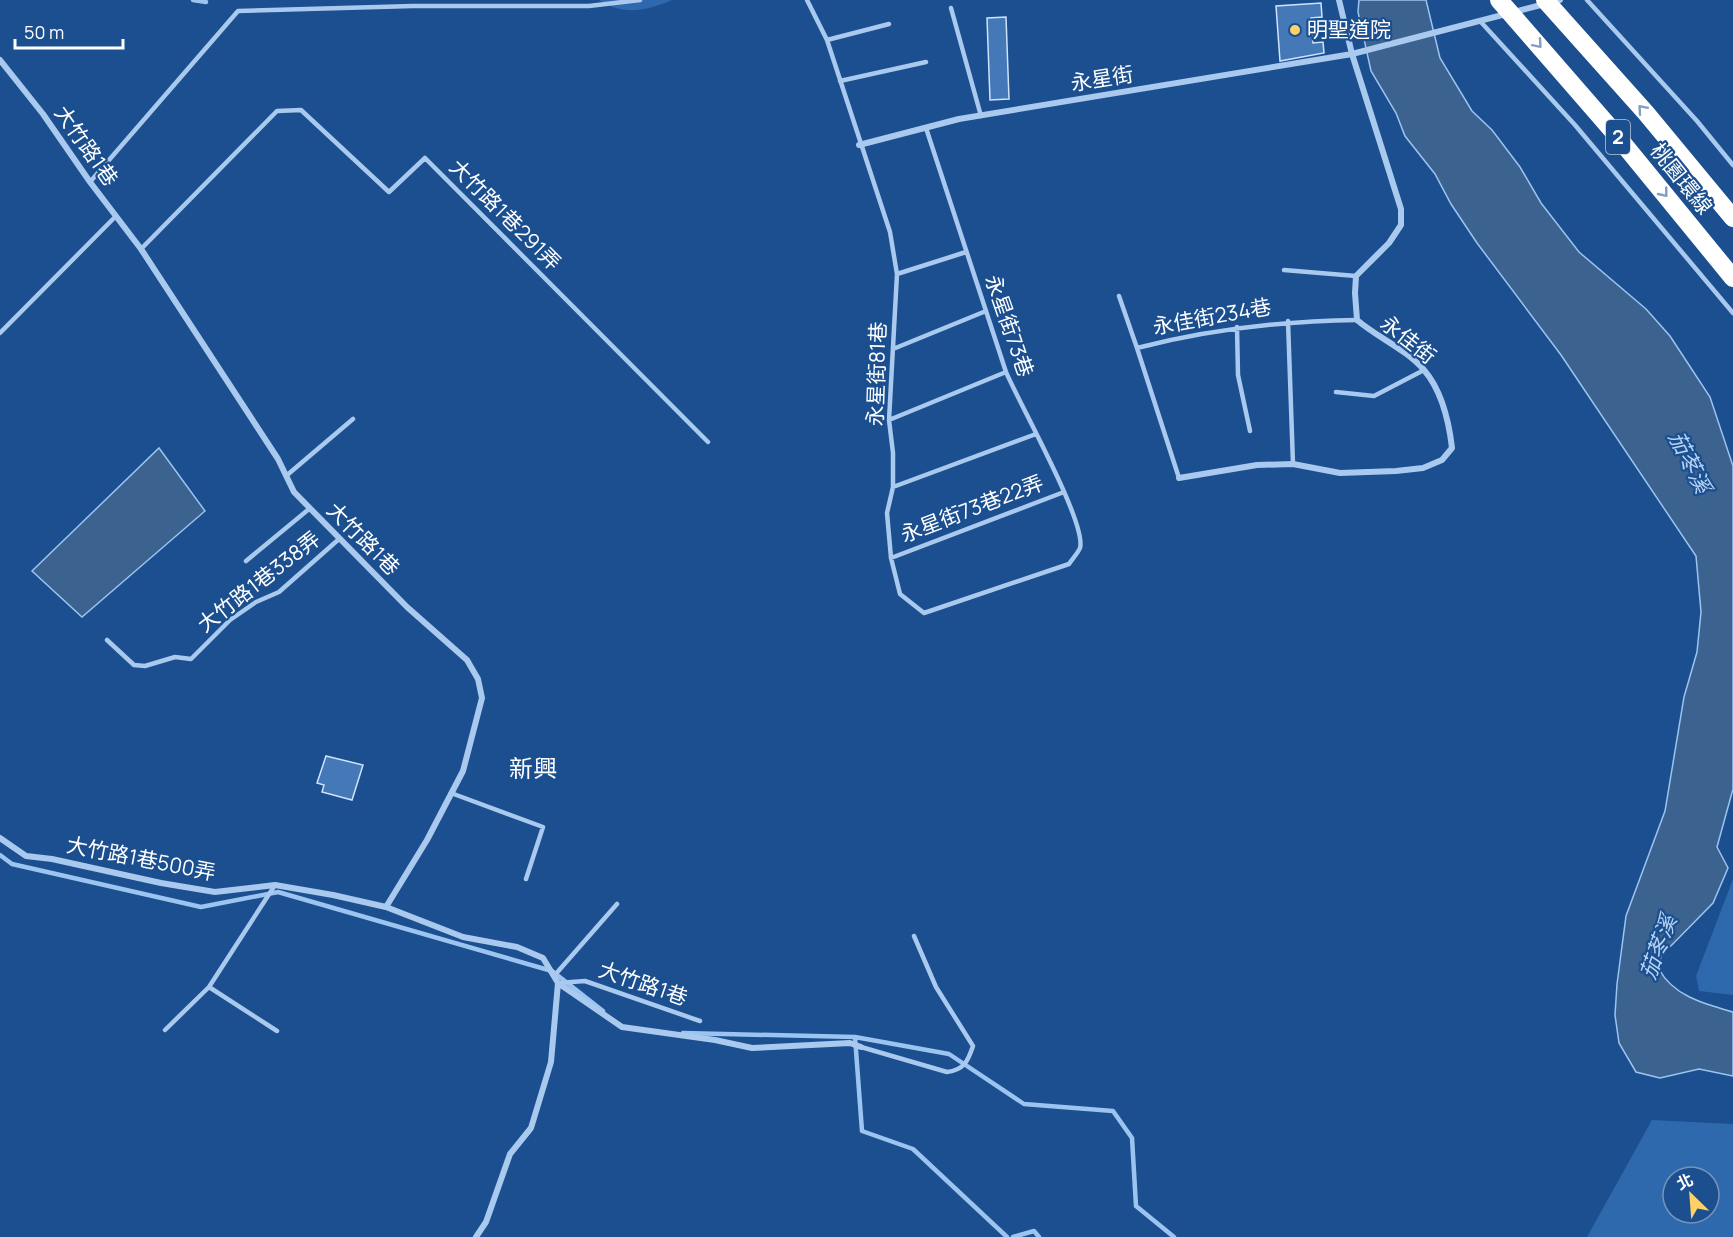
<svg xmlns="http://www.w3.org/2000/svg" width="1733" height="1237" font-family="Manrope,'Noto Sans TC',sans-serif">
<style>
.green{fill:#2e69ad;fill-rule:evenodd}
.water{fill:#3c6290;stroke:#9cc4f0;stroke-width:1.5}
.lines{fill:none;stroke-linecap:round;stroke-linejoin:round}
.stream{stroke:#9cc4f0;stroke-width:4.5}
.building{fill:#4478b7;stroke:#cfe3fa;stroke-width:1.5}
.lane{stroke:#a9c9ee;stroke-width:4.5}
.street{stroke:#a9c9ee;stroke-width:6}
.highway-bridge{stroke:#fff;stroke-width:18}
.oneway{stroke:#829ec1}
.poi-dot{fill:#ffd166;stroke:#1b4f8f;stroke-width:2}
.labels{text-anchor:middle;stroke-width:4.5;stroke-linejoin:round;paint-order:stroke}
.shield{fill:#1b4f8f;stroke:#bbcadd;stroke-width:1.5}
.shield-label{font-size:20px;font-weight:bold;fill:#fff}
.poi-label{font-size:21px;fill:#fff;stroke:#1b4f8f;text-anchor:start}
.street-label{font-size:21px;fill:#fff;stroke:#1b4f8f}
.water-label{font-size:22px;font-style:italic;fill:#b5d3f5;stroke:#1b4f8f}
.quarter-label{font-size:24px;fill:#fff;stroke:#1b4f8f}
</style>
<rect width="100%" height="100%" fill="#1b4f8f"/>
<!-- green -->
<path class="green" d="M 599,0 L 672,0 C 647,11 623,16 599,0 Z
M 1733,879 L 1733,995 L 1699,991 L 1696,976 Z
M 1652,1120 L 1733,1124 L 1733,1237 L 1587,1237 ZM 1673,1177 L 1709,1177 L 1709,1213 L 1673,1213 Z"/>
<!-- water -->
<path class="water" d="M 1359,0 L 1426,0 L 1440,58 L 1472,111 L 1492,130 L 1520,167 L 1541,203 L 1579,252 L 1646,309 L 1670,336 L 1710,397 L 1733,466 L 1733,789 L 1717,847 L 1728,868 L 1713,903 L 1661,956 L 1659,969 C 1673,996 1705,1004 1733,1012 L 1733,1076 L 1699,1069 L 1660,1078 L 1636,1072 L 1619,1043 L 1615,1015 L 1617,984 L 1626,916 L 1665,811 L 1684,697 L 1697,652 L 1701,612 L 1696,556 L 1561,355 L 1477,243 L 1451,204 L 1435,174 L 1405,136 L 1396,113 L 1371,71 L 1358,12 Z
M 159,448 L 205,511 L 82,617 L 32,571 Z"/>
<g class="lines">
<!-- stream -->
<path class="stream" d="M 193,0 L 206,2
M 0,855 L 12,864 L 201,907 L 278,892 L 552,971 L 603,1011
M 683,1033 L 855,1037 L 949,1054 L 1024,1104 L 1113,1111 L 1132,1138 L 1136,1206 L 1174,1237
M 855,1037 L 862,1131 L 913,1149 L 1007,1237
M 1013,1237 L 1034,1231 L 1039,1237"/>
</g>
<!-- building -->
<path class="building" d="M 1321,3 L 1322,17 L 1311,18 L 1313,43 L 1323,42 L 1324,53 L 1280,61 L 1276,6 Z
M 1006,17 L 1009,99 L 990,100 L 987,18 Z
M 326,756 L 363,765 L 352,800 L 322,792 L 324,785 L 317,783 Z"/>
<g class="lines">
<!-- lane -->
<path class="lane" d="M 807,0 L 827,40 L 890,232 L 897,274 L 889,420 L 893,453 L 893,487 L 887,513 L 891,558 L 900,594 L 924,613 L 1069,564 C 1072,559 1078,553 1080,548 C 1087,523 1019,403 1006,372 L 926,128
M 1587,0 L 1697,121 L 1733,165
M 951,8 L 981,116
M 1480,21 L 1575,125 L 1733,313
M 827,40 L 889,24
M 840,81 L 926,62
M 90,182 L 238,11 L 413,6 L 589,6 L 640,0
M 141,249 L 277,111 L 301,110 L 389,192 L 425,158 L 708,442
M 1284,270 L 1356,276
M 897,274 L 966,252
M 1119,296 L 1137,348
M 1288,321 L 1293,464
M 1237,327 L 1238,375 L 1250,431
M 0,333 L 115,217
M 893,349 L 986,311
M 1336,392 L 1374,396 L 1424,370
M 889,420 L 1006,372
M 286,476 L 353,419
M 1179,478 L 1137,348 C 1211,329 1282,321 1357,320
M 893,487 L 1036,434
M 891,558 L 1064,492
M 246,561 L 309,509
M 107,640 L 134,665 L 145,666 L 175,657 L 191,659 L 230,620 L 256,602 L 279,592 L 339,539
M 451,793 L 543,827 L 526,879
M 554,976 L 617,904
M 558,983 L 585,981 L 700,1021
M 209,987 L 277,1031
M 165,1030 L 209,987 L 275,885
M 861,1047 L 947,1072 C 964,1070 968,1061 973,1046 L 936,987 L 914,936"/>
<!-- street -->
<path class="street" d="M 0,60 L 43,114 L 90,182 L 141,249 L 278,459 L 294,492 L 407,607 L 467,660 L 478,679 L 482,698 L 463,771 L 427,840 L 386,907
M 859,145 L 959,119 L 1352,54 L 1560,0
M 1179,478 L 1257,465 L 1293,464 L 1340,473 L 1396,471 L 1423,468 L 1442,460 L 1452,448 C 1449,422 1442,391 1424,370 C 1406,349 1378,338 1357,320 L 1355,293 L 1356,276 L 1389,243 L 1401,225 L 1401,209 L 1352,54 L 1339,0
M 0,838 L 26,856 L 52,859 L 161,883 L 215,892 L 275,885 L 333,895 L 386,907 L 463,937 L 517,947 L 543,958 L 558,983 L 551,1062 L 531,1128 L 510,1154 L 486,1222 L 476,1237
M 558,983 L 622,1027 L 715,1040 L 752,1048 L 850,1043 L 861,1047"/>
<!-- highway-bridge -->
<path class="highway-bridge" d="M 1499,0 L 1612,130 L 1733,278
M 1545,0 L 1646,113 L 1733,218"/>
</g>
<!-- one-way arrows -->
<defs><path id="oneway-chevron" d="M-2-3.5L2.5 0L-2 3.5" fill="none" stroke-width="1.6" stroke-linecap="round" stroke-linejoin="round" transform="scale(1.5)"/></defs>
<g class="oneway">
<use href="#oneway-chevron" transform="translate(1538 44) rotate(49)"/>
<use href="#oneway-chevron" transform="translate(1642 109) rotate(-131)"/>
<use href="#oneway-chevron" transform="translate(1664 193) rotate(51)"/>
</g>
<!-- markers -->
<circle class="poi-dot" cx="1295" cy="30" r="6"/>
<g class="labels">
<!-- shield labels -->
<rect class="shield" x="1606" y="120" width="24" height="34" rx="4.5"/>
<g class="shield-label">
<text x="1618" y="144">2</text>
</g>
<!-- poi labels -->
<g class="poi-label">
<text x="1307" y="37">明聖道院</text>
</g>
<!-- street labels -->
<g class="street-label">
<text transform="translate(1102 79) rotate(-9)" y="7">永星街</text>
<text transform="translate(86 146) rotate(55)" y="7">大竹路1巷</text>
<text transform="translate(1681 179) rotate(51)" y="7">桃園環線</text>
<text transform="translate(505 215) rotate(45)" y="7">大竹路1巷291弄</text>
<text transform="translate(1212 317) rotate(-10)" y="7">永佳街234巷</text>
<text transform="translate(1009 326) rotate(71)" y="7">永星街73巷</text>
<text transform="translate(1408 340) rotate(38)" y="7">永佳街</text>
<text transform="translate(877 374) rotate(-88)" y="7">永星街81巷</text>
<text transform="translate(972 509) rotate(-21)" y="7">永星街73巷22弄</text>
<text transform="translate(363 539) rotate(45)" y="7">大竹路1巷</text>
<text transform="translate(259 582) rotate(-38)" y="7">大竹路1巷338弄</text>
<text transform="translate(141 859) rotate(11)" y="7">大竹路1巷500弄</text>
<text transform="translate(643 984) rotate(19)" y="7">大竹路1巷</text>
</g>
<!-- water labels -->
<g class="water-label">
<text transform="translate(1690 462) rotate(63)" y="8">茄苳溪</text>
<text transform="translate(1658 947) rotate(-70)" y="8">茄苳溪</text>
</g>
<!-- quarter labels -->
<g class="quarter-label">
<text x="533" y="777">新興</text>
</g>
</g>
<!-- north arrow -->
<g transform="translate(1691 1195) rotate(335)"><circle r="28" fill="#1b4f8f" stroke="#7695bc" stroke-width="1.5"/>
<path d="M0-4.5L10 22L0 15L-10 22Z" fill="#ffd166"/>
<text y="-9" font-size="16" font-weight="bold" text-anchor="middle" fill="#ffffff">北</text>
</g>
<!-- scale -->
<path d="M15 39v9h108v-9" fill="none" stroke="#ffffff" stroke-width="3"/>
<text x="24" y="39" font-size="18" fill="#ffffff" stroke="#1b4f8f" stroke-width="4.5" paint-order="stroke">50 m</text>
</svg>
